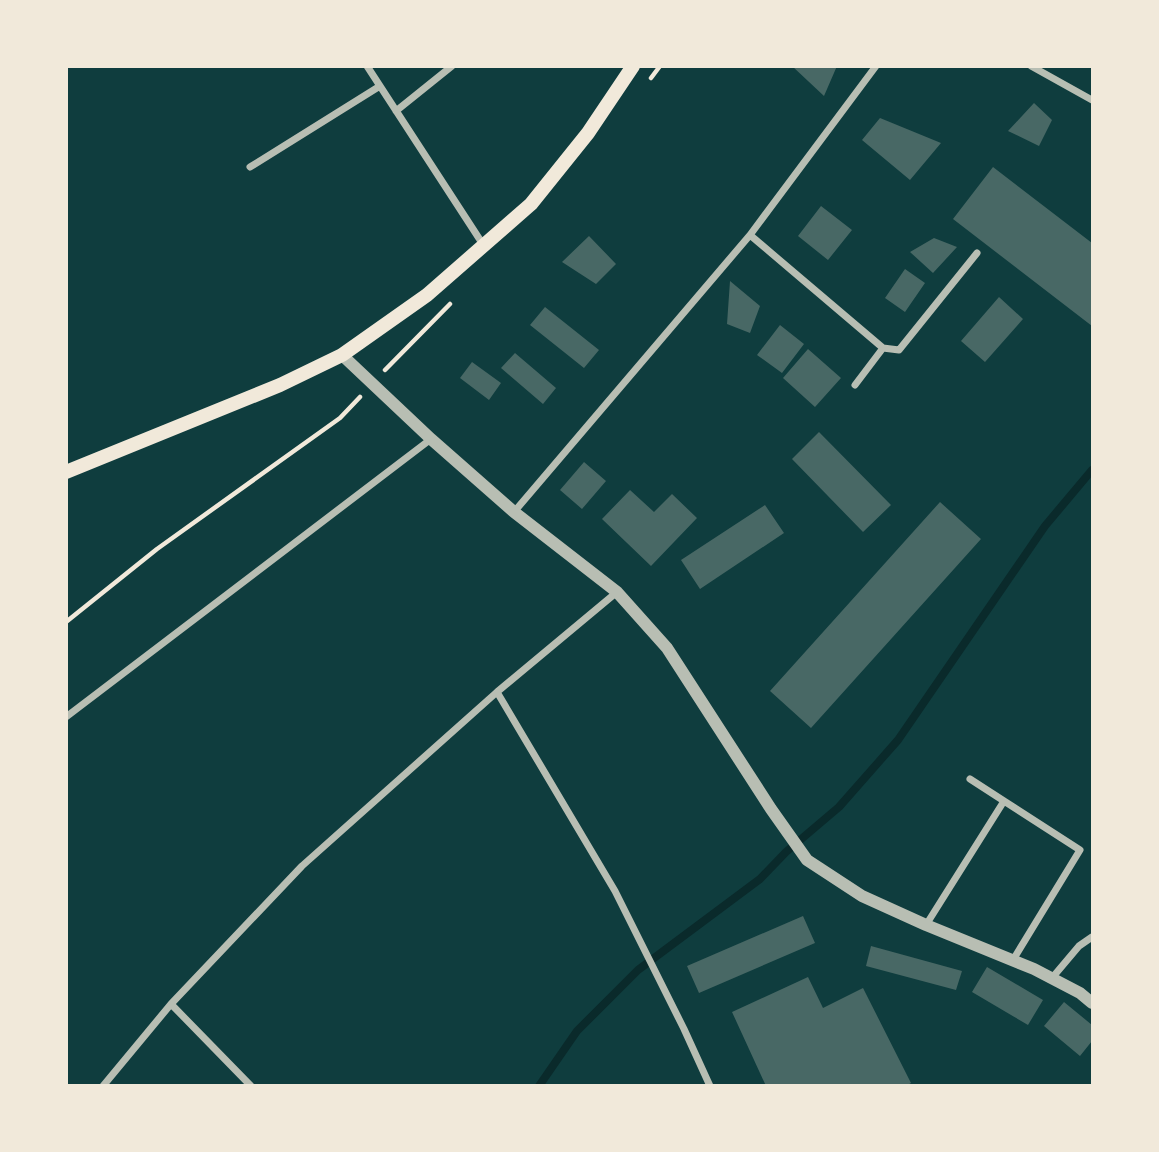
<svg xmlns="http://www.w3.org/2000/svg" width="1159" height="1152" font-family="Inter,sans-serif">
<style>
.lines{fill:none;stroke-linecap:round;stroke-linejoin:round}
.stream{stroke:#0a2a2b;stroke-width:8}
.building{fill:#486865}
.path{stroke:#f1e9da;stroke-width:4.5}
.minor{stroke:#b8beb3;stroke-width:7}
.tertiary{stroke:#b8beb3;stroke-width:12}
.secondary{stroke:#f1e9da;stroke-width:14}
</style>
<rect width="100%" height="100%" fill="#0f3d3e"/>
<g class="lines">
<!-- stream -->
<path class="stream" d="M 539,1086 L 577,1031 L 638,970 L 760,879 L 786,852 L 839,807 L 898,740 L 1045,526 L 1092,470"/>
</g>
<!-- building -->
<path class="building" d="M 792,66 L 837,66 L 824,96 Z
M 1034,103 L 1052,120 L 1039,146 L 1008,131 Z
M 880,118 L 941,143 L 910,180 L 862,140 Z
M 993,167 L 1092,243 L 1092,326 L 953,219 Z
M 821,206 L 852,230 L 828,260 L 798,236 Z
M 589,236 L 616,264 L 596,284 L 562,262 Z
M 934,238 L 957,247 L 933,273 L 910,252 Z
M 905,269 L 925,283 L 905,312 L 885,298 Z
M 730,281 L 760,306 L 750,333 L 727,324 Z
M 999,297 L 1023,319 L 985,362 L 961,341 Z
M 545,307 L 599,350 L 584,368 L 530,325 Z
M 780,325 L 804,344 L 782,373 L 757,355 Z
M 808,349 L 841,378 L 815,407 L 783,378 Z
M 515,353 L 556,388 L 543,404 L 501,368 Z
M 472,362 L 501,383 L 489,400 L 460,378 Z
M 819,432 L 891,505 L 863,532 L 792,459 Z
M 584,462 L 606,481 L 582,509 L 560,490 Z
M 630,490 L 654,512 L 672,494 L 697,518 L 651,566 L 602,519 Z
M 940,502 L 981,539 L 811,728 L 770,691 Z
M 765,505 L 784,533 L 700,589 L 681,560 Z
M 803,916 L 815,943 L 699,993 L 687,966 Z
M 871,946 L 962,971 L 956,990 L 866,966 Z
M 987,967 L 1043,1000 L 1028,1025 L 972,992 Z
M 808,977 L 823,1008 L 863,988 L 911,1083 L 906,1086 L 766,1086 L 732,1012 Z
M 1064,1002 L 1092,1025 L 1092,1041 L 1080,1056 L 1044,1026 Z"/>
<g class="lines">
<!-- path -->
<path class="path" d="M 651,78 L 660,66
M 385,370 L 450,304
M 66,622 L 157,549 L 340,418 L 360,397"/>
<!-- minor -->
<path class="minor" d="M 367,66 L 484,246
M 1031,66 L 1092,100
M 396,111 L 452,66
M 250,167 L 380,86
M 750,235 L 883,348 L 899,350 L 977,253
M 855,385 L 883,348
M 514,512 L 750,235 L 876,66
M 497,692 L 615,891 L 684,1029 L 710,1086
M 66,717 L 431,439
M 1004,801 L 1080,850 L 1013,960
M 926,925 L 1004,801 L 970,779
M 1052,978 L 1079,946 L 1092,937
M 171,1004 L 251,1086
M 103,1086 L 171,1004 L 302,866 L 497,692 L 617,592"/>
<!-- tertiary -->
<path class="tertiary" d="M 342,355 L 431,439 L 514,512 L 617,592 L 667,648 L 771,809 L 807,860 L 862,896 L 926,925 L 1034,969 L 1080,993 L 1092,1003"/>
<!-- secondary -->
<path class="secondary" d="M 66,472 L 280,385 L 342,355 L 427,295 L 531,204 L 588,133 L 633,66"/>
</g>
<!-- border -->
<rect width="1159" height="1152" fill="none" stroke="#f1e9da" stroke-width="136"/>
</svg>
